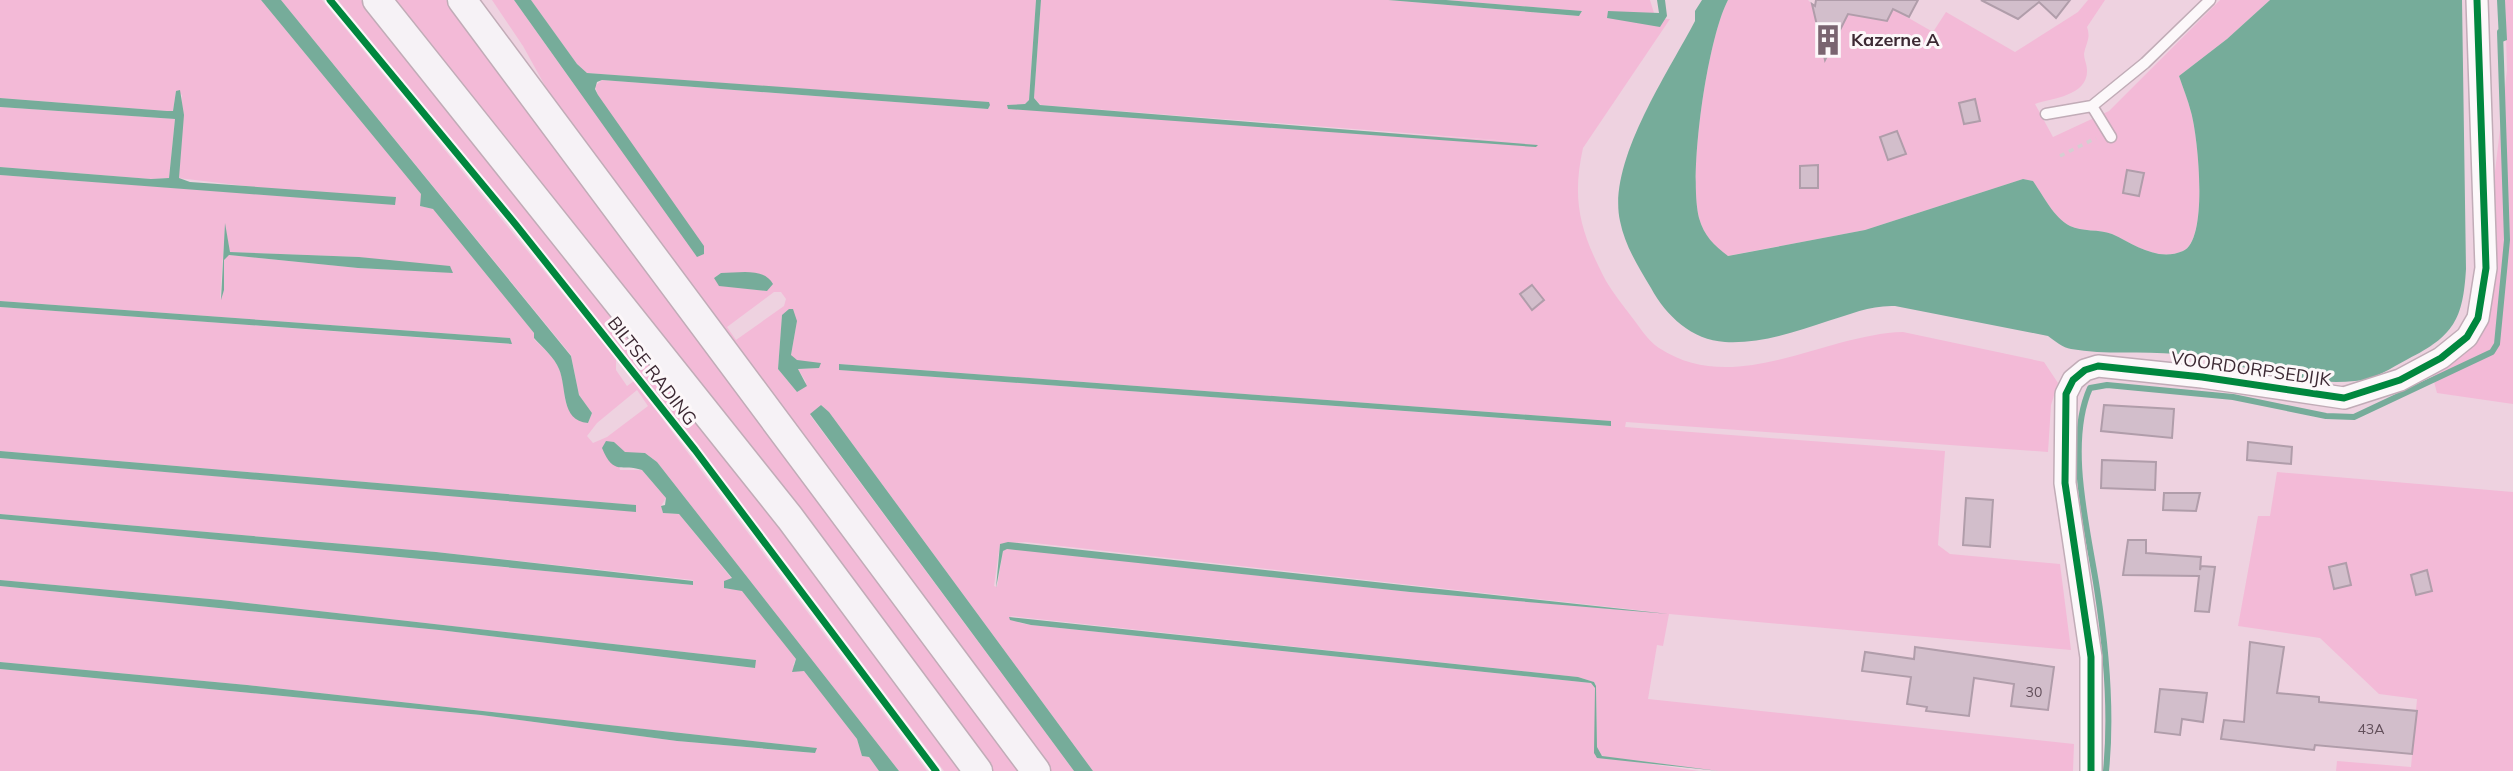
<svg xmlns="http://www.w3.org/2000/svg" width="2513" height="771" font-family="Mulish,sans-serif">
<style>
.green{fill:#f3bad7;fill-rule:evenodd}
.water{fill:#76ac9a}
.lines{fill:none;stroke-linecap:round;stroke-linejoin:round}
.stream{stroke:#76ac9a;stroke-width:6}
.building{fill:#d2becb;stroke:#b09daa;stroke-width:2}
.service-casing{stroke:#c1acb7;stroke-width:13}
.minor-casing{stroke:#c1acb7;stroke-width:24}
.secondary-casing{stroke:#c1acb7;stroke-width:31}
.path{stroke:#d6ced2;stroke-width:3.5;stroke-dasharray:5 5;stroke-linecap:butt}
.service{stroke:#fcf8fa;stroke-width:10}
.minor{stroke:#fcf8fa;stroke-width:21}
.secondary{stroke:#f6f2f6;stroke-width:28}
.cycleway-casing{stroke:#fcf7f9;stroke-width:11}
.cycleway{stroke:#00873e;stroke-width:7}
.labels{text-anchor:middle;stroke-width:6;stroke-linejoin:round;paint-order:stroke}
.number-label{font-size:14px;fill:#624f5a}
.poi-label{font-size:18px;font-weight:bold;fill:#3c2933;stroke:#fcf7f9;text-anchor:start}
.street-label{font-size:18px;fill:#3c2933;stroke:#fcf7f9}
</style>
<rect width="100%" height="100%" fill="#eed2e0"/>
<!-- green -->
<path class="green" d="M 0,0 L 261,0 L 421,194 L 420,206 L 433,209 L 534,333 L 534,339 C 542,347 555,358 559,369 C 570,395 555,407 588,423 L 592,413 L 579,395 L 571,355 L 281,0 L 322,0 L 616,359 L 616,370 L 627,386 L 634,381 L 927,771 L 899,771 L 657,462 L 645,453 L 625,453 L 614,442 L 620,470 L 642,470 L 666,498 L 661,506 L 663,513 L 679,514 L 732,579 L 724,588 L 742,590 L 796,659 L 793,665 L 804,671 L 857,739 L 862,756 L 869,757 L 879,771 L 0,771 L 0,669 L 481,715 L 677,741 L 814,753 L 816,748 L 247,685 L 0,662 L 0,586 L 439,630 L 754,668 L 756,660 L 221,600 L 0,580 L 0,519 L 692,585 L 693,580 L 436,552 L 0,514 L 0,458 L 636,511 L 635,505 L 0,451 L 0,307 L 511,344 L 510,338 L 0,301 L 0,175 L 395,204 L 178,178 L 182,95 L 176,91 L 173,111 L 167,111 L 0,98 ZM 225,226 L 230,252 L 359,257 L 452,272 L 358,268 L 228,255 L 224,259 L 224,290 L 220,299 ZM 637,390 L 648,406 L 607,437 L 593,443 L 587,436 L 597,423 Z
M 338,0 L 361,0 L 679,394 L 964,771 L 944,771 L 665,403 Z
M 392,0 L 446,0 L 1020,771 L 993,771 C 798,509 597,254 392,0 Z
M 492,0 L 514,0 L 578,90 L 598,95 L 595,86 L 602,80 L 988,109 L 989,103 L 587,73 L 577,64 L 531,0 L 1036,0 L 1029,100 L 1025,104 L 1007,107 L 1537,143 L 1041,105 L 1034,98 L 1041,0 L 1388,0 L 1579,16 L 1582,11 L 1446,0 L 1650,0 L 1654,13 L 1608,12 L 1608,18 L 1670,19 L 1583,148 C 1571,202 1581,233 1606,281 C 1613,293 1622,304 1631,316 C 1639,326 1648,341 1659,348 C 1735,398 1824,334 1903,332 L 2044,362 L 2058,383 L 2051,405 L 2048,452 L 1626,422 L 1625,427 L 1945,451 L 1938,545 L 1950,554 L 2060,564 L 2071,650 L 1669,614 L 1663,646 L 1657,645 L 1648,699 L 2074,744 L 2073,771 L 1719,771 L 1605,757 L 1599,754 L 1597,747 L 1596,685 L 1594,682 L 1578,677 L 1010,616 L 1020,623 L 1031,625 L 1591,683 L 1595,688 L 1595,756 L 1699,771 L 1093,771 L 829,412 L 821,405 L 810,415 L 1074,771 L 1050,771 L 559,111 L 523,46 ZM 721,273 L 767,291 L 743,288 L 714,278 ZM 774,292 L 781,292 L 786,299 L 784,306 L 736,340 L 727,327 ZM 782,315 L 797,321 L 791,355 L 795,360 L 819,368 L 798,369 L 806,382 L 797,392 L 778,369 ZM 840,364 L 1611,421 L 1610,426 L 840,370 ZM 1025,542 L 1655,612 L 1410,592 L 1007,548 L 1003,551 L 997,587 L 994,586 L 1000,544 Z
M 1728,0 L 1808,0 L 1812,4 L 1825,59 L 1848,14 L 1887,21 L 1893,9 L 1933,32 L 1946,12 L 2015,52 L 2078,12 L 2088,0 L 2105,0 L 2087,27 C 2091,39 2086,42 2084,54 C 2084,59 2087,65 2087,70 C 2088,96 2053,98 2035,104 L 2053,137 L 2109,111 L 2220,0 L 2270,0 L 2227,39 L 2179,76 C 2183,88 2188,100 2191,112 C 2198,136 2209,239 2183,251 C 2157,262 2134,244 2112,234 C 2099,229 2083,232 2070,226 C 2054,218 2043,195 2033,181 L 2023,179 L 1865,230 L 1727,256 C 1714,245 1704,236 1699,218 C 1688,175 1707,40 1728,0 Z
M 2505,0 L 2513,0 L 2513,404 L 2437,393 L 2432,374 L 2468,350 L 2481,334 L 2489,314 L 2495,254 L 2494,180 L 2507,70 Z
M 0,107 L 175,119 L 169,178 L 151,179 L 0,167 Z
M 2277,472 L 2513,492 L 2513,771 L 2336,771 L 2337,761 L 2411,767 L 2417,699 L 2379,694 L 2320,638 L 2238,626 L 2258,516 L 2270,516 Z"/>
<!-- water -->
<path class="water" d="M 261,0 L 281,0 L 571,356 L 579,395 L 592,413 L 588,423 C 560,421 567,387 559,369 C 555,358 542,347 534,338 L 534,333 L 433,209 L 420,206 L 421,194 Z
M 514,0 L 531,0 L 577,64 L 587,73 L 989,102 L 990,105 L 988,109 L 602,80 L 597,82 L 595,89 L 598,95 L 704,246 L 704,254 L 697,257 Z
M 1036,0 L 1041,0 L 1034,98 L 1040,105 L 1538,145 L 1536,147 L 1008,109 L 1007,105 L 1025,104 L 1029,100 Z
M 1388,0 L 1446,0 L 1582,11 L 1579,16 Z
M 1657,0 L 1665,0 L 1667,16 L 1660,27 L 1607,18 L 1608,11 L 1659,13 Z
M 1702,0 L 1728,0 C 1707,40 1688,175 1699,218 C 1704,236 1714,245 1728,256 L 1865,230 L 2023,179 L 2033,181 C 2043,195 2054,218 2070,226 C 2082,232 2099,229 2112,234 C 2134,244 2157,262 2183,251 C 2209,240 2198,136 2191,112 C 2188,100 2183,88 2179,76 L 2227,39 L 2270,0 L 2462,0 L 2466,269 C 2463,319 2454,336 2408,359 C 2391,368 2374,380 2355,381 C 2293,387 2236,361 2177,354 C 2142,351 2105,355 2071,349 C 2063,348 2055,341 2048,336 L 1895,306 C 1871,305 1851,314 1828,321 C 1796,332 1759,344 1725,342 C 1692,340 1666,316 1651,288 C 1638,266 1625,246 1620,221 C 1607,162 1668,73 1695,21 L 1695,11 Z
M 2497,0 L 2505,0 L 2507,40 L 2502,42 L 2499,40 Z
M 180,90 L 184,115 L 179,178 L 190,182 L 396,197 L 395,205 L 0,175 L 0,167 L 151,179 L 169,178 L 175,119 L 0,107 L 0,98 L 167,111 L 173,111 L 176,91 Z
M 225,223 L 230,252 L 359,257 L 450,266 L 453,273 L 358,268 L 229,255 L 224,260 L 224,290 L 221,300 Z
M 721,273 C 738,273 764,267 773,284 L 767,291 L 719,286 L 714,278 Z
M 0,301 L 510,338 L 512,344 L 0,307 Z
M 789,309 L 793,309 L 797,321 L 791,355 L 797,360 L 821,363 L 819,368 L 798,369 L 807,386 L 797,392 L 778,369 L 782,315 Z
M 839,364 L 1611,421 L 1611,426 L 839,370 Z
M 821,405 L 829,412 L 1093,771 L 1074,771 L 810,414 Z
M 606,441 L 614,442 L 625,452 L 645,453 L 657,462 L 899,771 L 879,771 L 869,757 L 862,756 L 857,739 L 804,671 L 792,672 L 796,659 L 742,591 L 724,588 L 724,581 L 732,578 L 679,514 L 663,513 L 661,506 L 665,505 L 666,498 L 642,470 C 622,463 614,477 602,448 Z
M 0,451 L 636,505 L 636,512 L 0,458 Z
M 0,514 L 436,552 L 693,581 L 693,585 L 0,519 Z
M 1008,542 L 1669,614 L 1410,592 L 1007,549 L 1003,551 L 996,588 L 1000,544 Z
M 0,580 L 221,600 L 756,660 L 755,668 L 439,630 L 0,586 Z
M 1009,617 L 1578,677 L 1594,682 L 1596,686 L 1597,747 L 1602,756 L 1719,771 L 1597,758 L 1594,753 L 1595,688 L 1591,683 L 1031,625 L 1010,620 Z
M 0,662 L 247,685 L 817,748 L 815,753 L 677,741 L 481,715 L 0,669 Z"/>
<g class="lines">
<!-- stream -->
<path class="stream" d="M 2106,771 C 2112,712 2106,647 2097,589 C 2088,530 2065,444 2090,388 L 2107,385 L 2233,397 L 2326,416 L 2354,417 L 2492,352 L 2497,344 L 2507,240 L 2500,32"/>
</g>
<!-- building -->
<path class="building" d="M 1816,0 L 1918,0 L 1909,17 L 1893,9 L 1887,21 L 1848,14 L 1825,60 L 1812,4 L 1815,6 Z
M 1981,0 L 2070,0 L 2056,18 L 2039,2 L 2018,19 Z
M 1975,99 L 1980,121 L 1964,124 L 1959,103 Z
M 1897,131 L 1906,154 L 1888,160 L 1880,137 Z
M 1818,165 L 1818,188 L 1800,188 L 1800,166 Z
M 2127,170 L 2144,173 L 2139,196 L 2123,193 Z
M 1532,285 L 1544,300 L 1532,310 L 1520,294 Z
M 2104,405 L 2174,409 L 2172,438 L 2101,431 Z
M 2248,442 L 2292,447 L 2291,464 L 2247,460 Z
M 2102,460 L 2156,462 L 2155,490 L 2101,488 Z
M 2164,493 L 2200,493 L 2196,511 L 2163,510 Z
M 1966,498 L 1993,500 L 1990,547 L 1963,545 Z
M 2128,540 L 2146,540 L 2146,553 L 2201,557 L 2200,570 L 2201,566 L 2215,567 L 2209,612 L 2195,611 L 2199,576 L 2123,575 Z
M 2346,563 L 2351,585 L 2334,589 L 2329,567 Z
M 2427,570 L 2432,591 L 2416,595 L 2411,575 Z
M 2250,642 L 2284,647 L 2277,693 L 2319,697 L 2319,702 L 2417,711 L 2412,754 L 2315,745 L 2314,750 L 2221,739 L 2224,720 L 2244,722 Z
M 1915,647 L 2054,667 L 2048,710 L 2011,706 L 2014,684 L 1974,678 L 1969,716 L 1926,711 L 1927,707 L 1907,704 L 1911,677 L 1862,671 L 1865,652 L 1914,659 Z
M 2160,689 L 2207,693 L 2203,722 L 2182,719 L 2180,735 L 2155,732 Z"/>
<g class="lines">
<defs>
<path id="service" d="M 2092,106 L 2111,137
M 2046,114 L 2092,106 L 2145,63 L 2210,0"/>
<path id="minor" d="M 2091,771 L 2091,657 L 2065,483 L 2066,394 L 2073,380 L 2085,370 L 2098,366 L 2202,377 L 2344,398 L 2400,380 L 2441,358 L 2467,337 L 2478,318 L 2486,268 L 2477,0"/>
<path id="secondary" d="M 377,0 L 790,518 L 978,771
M 462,0 L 1036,771"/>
</defs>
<!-- service casing -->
<use href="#service" class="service-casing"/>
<!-- minor casing -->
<use href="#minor" class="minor-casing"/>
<!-- secondary casing -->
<use href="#secondary" class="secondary-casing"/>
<!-- path -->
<path class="path" d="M 2060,156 L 2096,138"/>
<!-- service -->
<use href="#service" class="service"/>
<!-- minor -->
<use href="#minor" class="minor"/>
<!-- secondary -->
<use href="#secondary" class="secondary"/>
<defs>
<path id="cycleway" d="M 330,0 L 516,225 L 695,450 L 936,771
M 2091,771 L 2091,657 L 2065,483 L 2066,394 L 2073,380 L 2085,370 L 2098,366 L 2202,377 L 2344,398 L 2400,380 L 2441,358 L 2467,337 L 2478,318 L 2486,268 L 2477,0"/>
</defs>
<!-- cycleway casing -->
<use href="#cycleway" class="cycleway-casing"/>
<!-- cycleway -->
<use href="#cycleway" class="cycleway"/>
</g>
<!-- icons -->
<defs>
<symbol id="building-bare" viewBox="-9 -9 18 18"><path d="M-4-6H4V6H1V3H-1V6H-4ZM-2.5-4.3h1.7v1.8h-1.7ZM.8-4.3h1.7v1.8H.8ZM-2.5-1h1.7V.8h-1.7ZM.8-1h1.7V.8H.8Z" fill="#7a6470" stroke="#fcf7f9" stroke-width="2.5" paint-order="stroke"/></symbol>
</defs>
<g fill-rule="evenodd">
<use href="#building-bare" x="1806" y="18" width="44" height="44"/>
</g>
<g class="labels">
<!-- number labels -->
<g class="number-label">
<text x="2034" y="697">30</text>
<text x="2371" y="734">43A</text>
</g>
<!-- poi labels -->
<g class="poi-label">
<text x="1851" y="46">Kazerne A</text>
</g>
<!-- street labels -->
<g class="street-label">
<text transform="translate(2251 369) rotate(8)" y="6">VOORDORPSEDIJK</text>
<text transform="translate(652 371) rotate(52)" y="6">BILTSE RADING</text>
</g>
</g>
</svg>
